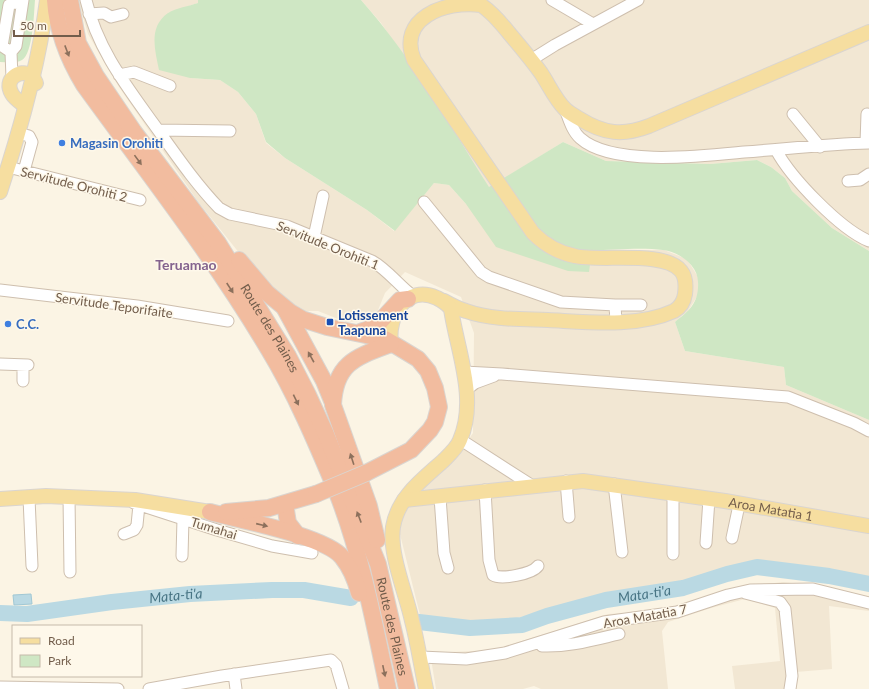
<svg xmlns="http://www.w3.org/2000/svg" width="869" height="689" font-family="Lato,sans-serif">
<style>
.residential{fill:#f2e7d3}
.green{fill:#cfe7c4}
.water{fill:#bad9e3;stroke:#a1c8d4}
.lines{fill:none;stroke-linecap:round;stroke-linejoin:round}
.river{stroke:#bad9e3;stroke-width:16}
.minor-casing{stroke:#cebfae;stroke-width:13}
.major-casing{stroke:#dad5d0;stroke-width:16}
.highway-casing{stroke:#dad5d0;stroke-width:18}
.minor{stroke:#fff;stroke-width:11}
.major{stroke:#f6dea0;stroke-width:14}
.highway{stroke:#f2bc9f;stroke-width:16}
.highway-bridge-casing{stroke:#dad5d0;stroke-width:18;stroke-linecap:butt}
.highway-bridge{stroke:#f2bc9f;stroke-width:16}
.oneway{fill:#8c705c}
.shop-dot{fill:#3f7fe0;stroke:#fef8ea;stroke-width:1.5}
.transit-dot{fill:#1a4fb4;stroke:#fef8ea;stroke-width:1.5}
.labels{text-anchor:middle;stroke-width:3;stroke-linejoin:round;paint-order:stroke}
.shop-label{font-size:13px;font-weight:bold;fill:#366cbe;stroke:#fef8ea;text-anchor:start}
.street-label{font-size:13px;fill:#725d4b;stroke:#fef8ea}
.transit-label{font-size:13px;font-weight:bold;fill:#164399;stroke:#fef8ea;text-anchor:start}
.neighbourhood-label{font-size:14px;font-weight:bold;fill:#84638e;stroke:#fef8ea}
.water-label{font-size:14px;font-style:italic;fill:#477484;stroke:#fef8ea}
</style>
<rect width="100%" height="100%" fill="#fbf4e4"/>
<!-- residential -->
<path class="residential" d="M 78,0 L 198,0 L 198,3 L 168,13 L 190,78 L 220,80 L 238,92 L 256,114 L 266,143 L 285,158 L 367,210 L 394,231 L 434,183 L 449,185 L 466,204 L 592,250 L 664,250 L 687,259 L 698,277 L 698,295 L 688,311 L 675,322 L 685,351 L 784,367 L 786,385 L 869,420 L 869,582 L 767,563 L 727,570 L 686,584 L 485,624 L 421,619 L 397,522 L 412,498 L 462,449 L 473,433 L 474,333 L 461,297 L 405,272 L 385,293 L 376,315 L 361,321 L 346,322 L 318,311 L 303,311 L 265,285 L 199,203 L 119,87 L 88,34 Z
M 361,0 L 869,0 L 869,251 L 832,228 L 792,191 L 785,178 L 771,167 L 757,160 L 710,164 L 606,161 L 563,142 L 489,188 L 435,103 L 381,23 Z
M 783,582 L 818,586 L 869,598 L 869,611 L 829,606 L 832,669 L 796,672 L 793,689 L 735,689 L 732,666 L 780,661 L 775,608 L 745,599 L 711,608 L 668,622 L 662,631 L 668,689 L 541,689 L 534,686 L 523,689 L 436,689 L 430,653 L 493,650 L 608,614 L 659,611 L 688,605 L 734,588 Z"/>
<!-- green -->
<path class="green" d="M 0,0 L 35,0 C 34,12 33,54 22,60 C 15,64 7,62 0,62 Z
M 198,0 L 361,0 C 411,56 449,124 489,187 L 563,142 L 606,161 L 710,164 L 757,160 L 771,167 L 785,178 L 792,191 L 832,228 L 869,251 L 869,420 L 786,385 L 784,367 L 685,351 L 675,322 C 690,310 699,303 698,282 C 698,265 679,252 663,250 C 642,247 613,250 592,250 L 589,272 L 568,271 L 496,247 L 466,204 L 449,185 L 434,183 L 395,231 L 367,210 L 285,158 L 266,142 L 256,114 L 238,92 L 220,80 L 190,78 L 159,70 C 155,50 148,27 168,13 C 176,8 189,6 198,3 Z"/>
<!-- water -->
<path class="water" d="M 31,594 L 32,604 L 14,605 L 13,595 Z"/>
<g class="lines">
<!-- river -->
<g class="river">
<path id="s1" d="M 0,613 L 27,614 L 112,602 L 190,594 L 272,590 L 304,590 L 351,598"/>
<path id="s2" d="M 419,622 L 470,628 L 522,625 L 547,616 L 606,600 L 683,588 L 727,574 L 757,567 L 829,576 L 869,584"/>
</g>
<defs>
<path id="minor" d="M 86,0 C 97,48 125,84 153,123 C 174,152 194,182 219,208 L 230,214 L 287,226 L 372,261 C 388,270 398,285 413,296
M 552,0 L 593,24
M 89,14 L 104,13 L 111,17 L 123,14
M 11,52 L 2,46 L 9,5 L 14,3 L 22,4
M 531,60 L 555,45 L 638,0
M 119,75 L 134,72 L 170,86
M 12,78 L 11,52 L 16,46 L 23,0
M 565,109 C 569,119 572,131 580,138 C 612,167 703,156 744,152 C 785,149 828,144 869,143
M 793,114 L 820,147
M 158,130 L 230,131
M 18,133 L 29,136 L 32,142 L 24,171
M 866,143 L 867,114
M 776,150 C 791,178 840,229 869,241
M 8,167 L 140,200
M 848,181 L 860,180 L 869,174
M 424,202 L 481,272 L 489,277 L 561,302 L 615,305 L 616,322
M 314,237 L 323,196
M 0,290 L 137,306 L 228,321
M 615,305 L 641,305
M 0,364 L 28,365
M 464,372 L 502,374 L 788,397 L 854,423 L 869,431
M 23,381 L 23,365
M 466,390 L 475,383 L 494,376
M 461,440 L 531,485
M 566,481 L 569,517
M 614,484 L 622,552
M 485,490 L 489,560 L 493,575 C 501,580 532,574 538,566
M 69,497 L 70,572
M 440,497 L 444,553 L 448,568
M 29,498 L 32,566
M 134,503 L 217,530 L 272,546 L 312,553
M 124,534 L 134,530 L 137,525 L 139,505
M 732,538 L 739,505
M 706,543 L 709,499
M 673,554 L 673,494
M 182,556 L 183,519
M 745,593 L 780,602 L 785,609 L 792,676 L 790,689
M 542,646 C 569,647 593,640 619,634
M 421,657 L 466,659 L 505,653 L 604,622 L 677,612 L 728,595 L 750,590 L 813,589 L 869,603
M 234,674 L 236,689
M 0,687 L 118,689
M 149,689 L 222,676 L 331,660 L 336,665 L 343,689"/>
<g id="major">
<path d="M 24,105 C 20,102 15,99 12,94 C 3,79 19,69 32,75 L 36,83"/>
<path d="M 0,192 C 20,131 39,64 47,0"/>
<path d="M 444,301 C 451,305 459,309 466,311 C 492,320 521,319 548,320 C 587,322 637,328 674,311 C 681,307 684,301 685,294 C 686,286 686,277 681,271 C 665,250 600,262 575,256 C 559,253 544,244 533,233 L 414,60 C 397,19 444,0 481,5 C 492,12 501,23 509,33 C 520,46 531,59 541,73 C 549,85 555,99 565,109 C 569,113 575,116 580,119 C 604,134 623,136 649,126 L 869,32"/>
<path d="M 391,344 C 387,316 406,284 437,298 C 443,301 447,303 451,309 C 457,350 478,399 460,440 C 457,448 449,455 443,461 C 422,480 398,497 393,527 C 389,554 406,593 412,621 C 418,644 421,666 426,689"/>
<path d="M 0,499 L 46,496 L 135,500 L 210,512"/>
<path id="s3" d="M 404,500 L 583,481 L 725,501 L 869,526"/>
</g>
<g id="highway">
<path d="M 55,0 C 57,30 68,59 84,85 C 147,172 214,257 269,350 C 295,393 316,442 336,490 C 361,553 374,622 388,689"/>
<path id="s4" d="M 70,0 L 78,43 L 96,76 L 134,132 L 218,243 L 288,356 L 308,395 L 325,432 L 378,564 L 407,689"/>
<path d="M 239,260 L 267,293 L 290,312 L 302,319 L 327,327 L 385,339 L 418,359 L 428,371 L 435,388 L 439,407 L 435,422 L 430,430 L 411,450 L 366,473"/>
<path d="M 285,309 L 324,381 L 333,403"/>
<path d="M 358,333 L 376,326 L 400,300 L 408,299"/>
<path d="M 285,504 L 288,523 L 298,536"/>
<path d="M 210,512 C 239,520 325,536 342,557 C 350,567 356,581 359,593"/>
<path d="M 226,512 L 269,508 L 316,494"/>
<path d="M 377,540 L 369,506 L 333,405 C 335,363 356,357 391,344"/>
</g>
</defs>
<!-- minor casing -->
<use href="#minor" class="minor-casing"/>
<!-- major casing -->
<use href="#major" class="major-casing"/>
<!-- highway casing -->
<use href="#highway" class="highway-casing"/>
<!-- minor -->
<use href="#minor" class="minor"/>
<!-- major -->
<use href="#major" class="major"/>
<!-- highway -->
<use href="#highway" class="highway"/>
<defs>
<path id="highway-bridge" d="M 316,494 L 366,473"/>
</defs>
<!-- highway-bridge casing -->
<use href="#highway-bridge" class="highway-bridge-casing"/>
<!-- highway-bridge -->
<use href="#highway-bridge" class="highway-bridge"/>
</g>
<!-- one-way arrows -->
<defs><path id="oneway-solid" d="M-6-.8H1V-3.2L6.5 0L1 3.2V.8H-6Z"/></defs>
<g class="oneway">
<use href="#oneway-solid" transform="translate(67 51) rotate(69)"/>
<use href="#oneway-solid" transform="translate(138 160) rotate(54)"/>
<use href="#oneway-solid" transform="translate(230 288) rotate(57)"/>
<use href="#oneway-solid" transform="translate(311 357) rotate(-119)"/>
<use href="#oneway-solid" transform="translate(296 400) rotate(64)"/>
<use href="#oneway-solid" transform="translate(352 459) rotate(-108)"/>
<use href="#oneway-solid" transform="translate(359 517) rotate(-111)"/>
<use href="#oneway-solid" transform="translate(262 525) rotate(13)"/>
<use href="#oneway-solid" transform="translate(384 671) rotate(78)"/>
</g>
<!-- markers -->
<g class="shop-dot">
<circle cx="62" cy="143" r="4"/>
<circle cx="8" cy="324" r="4"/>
</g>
<rect class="transit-dot" x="326" y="318" width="8" height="8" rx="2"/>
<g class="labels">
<!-- shop labels -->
<g class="shop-label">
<text x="70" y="148">Magasin Orohiti</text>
<text x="16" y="329">C.C.</text>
</g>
<!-- street labels -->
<g class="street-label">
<text transform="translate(74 184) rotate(14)" y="5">Servitude Orohiti 2</text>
<text transform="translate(328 245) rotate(22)" y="5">Servitude Orohiti 1</text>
<text transform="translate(114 305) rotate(8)" y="5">Servitude Teporifaite</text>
<text dy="5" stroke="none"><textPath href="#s4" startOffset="388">Route des Plaines</textPath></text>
<text dy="5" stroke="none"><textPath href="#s3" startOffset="370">Aroa Matatia 1</textPath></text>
<text transform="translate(214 528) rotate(17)" y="5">Tumahai</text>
<text transform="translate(645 616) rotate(-10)" y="5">Aroa Matatia 7</text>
<text dy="5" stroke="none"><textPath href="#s4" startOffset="712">Route des Plaines</textPath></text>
</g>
<!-- transit labels -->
<g class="transit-label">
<text x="338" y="320">Lotissement<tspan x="338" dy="15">Taapuna</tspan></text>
</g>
<!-- neighbourhood labels -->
<g class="neighbourhood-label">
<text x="186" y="270">Teruamao</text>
</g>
<!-- water labels -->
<g class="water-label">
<text dy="5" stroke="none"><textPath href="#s2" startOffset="230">Mata-ti'a</textPath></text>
<text dy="5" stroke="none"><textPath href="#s1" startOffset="177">Mata-ti'a</textPath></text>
</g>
</g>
<!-- legend -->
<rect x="12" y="625" width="130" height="52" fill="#fef8ea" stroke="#c6baaa"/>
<rect x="20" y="638" width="20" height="6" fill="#f6dea0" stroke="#c6baaa"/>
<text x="48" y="645" font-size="12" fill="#725d4b">Road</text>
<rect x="20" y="655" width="20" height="12" fill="#cfe7c4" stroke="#c6baaa"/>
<text x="48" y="665" font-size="12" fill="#725d4b">Park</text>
<!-- scale -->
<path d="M14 30v6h66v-6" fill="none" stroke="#725d4b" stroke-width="2"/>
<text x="20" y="30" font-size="12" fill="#725d4b" stroke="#fef8ea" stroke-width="3" paint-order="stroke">50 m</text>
</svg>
